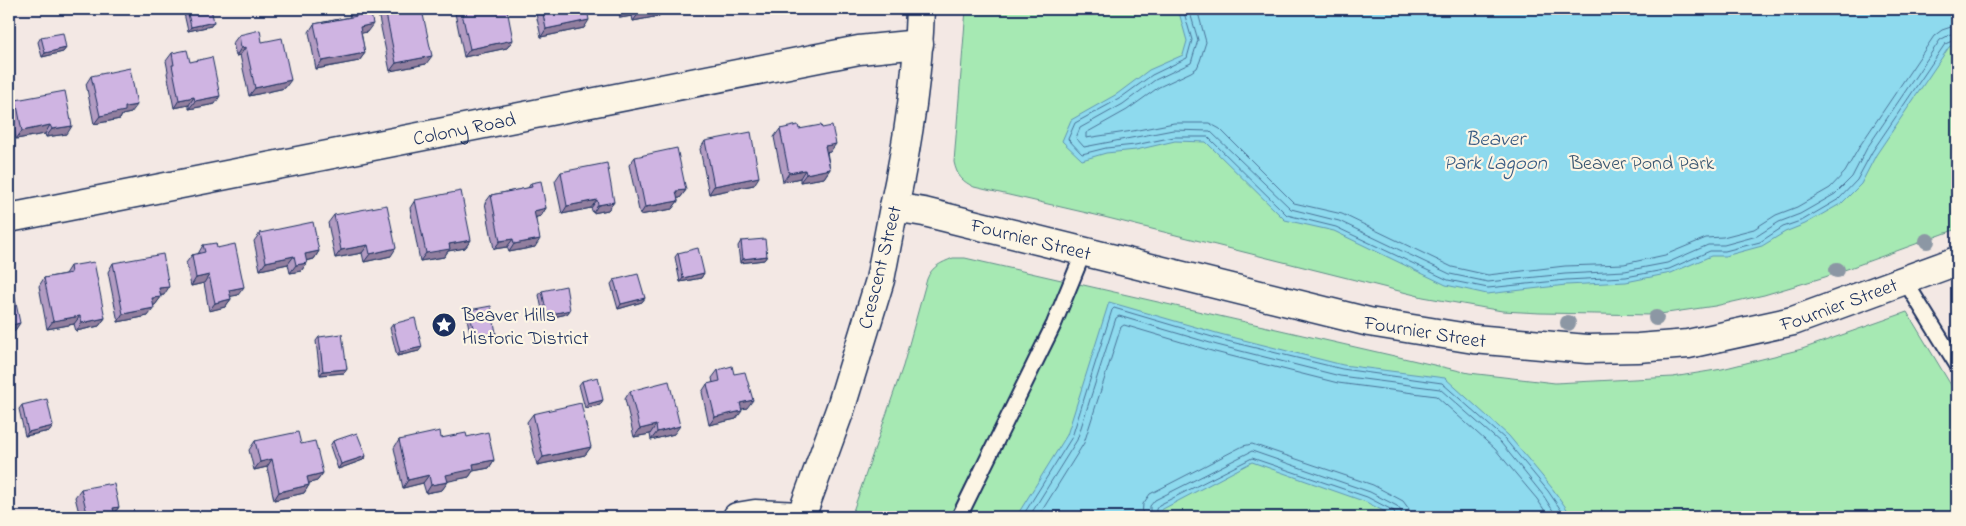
<svg xmlns="http://www.w3.org/2000/svg" width="1966" height="526" font-family="'Indie Flower',sans-serif">
<style>
.green{fill:#a6e9b3;stroke:#608c88}
.water{fill:#8edaee;stroke:#6096b4}
.lines{fill:none;stroke-linecap:round;stroke-linejoin:round}
.shore{stroke:#497398;stroke-width:1}
.service-casing{stroke:#1b2f5e;stroke-width:18}
.minor-casing{stroke:#1b2f5e;stroke-width:31}
.tertiary-casing{stroke:#1b2f5e;stroke-width:31}
.secondary-casing{stroke:#1b2f5e;stroke-width:31}
.service{stroke:#fcf5e5;stroke-width:14}
.minor{stroke:#fcf5e5;stroke-width:28}
.tertiary{stroke:#fcf5e5;stroke-width:28}
.secondary{stroke:#fcf5e5;stroke-width:28}
.tree{fill:#8c97a4}
.wall{fill:#b29bc2;stroke:#1b2f5e}
.shaded-wall{fill:#917e9e;stroke:#1b2f5e}
.building{fill:#cfb4e2;stroke:#1b2f5e}
.labels{text-anchor:middle;stroke-width:4.5;stroke-linejoin:round;paint-order:stroke}
.street-label{font-size:20px;fill:#1b2f5e;stroke:#fcf5e5}
.park-label{font-size:20px;fill:#37546f;stroke:#fcf5e5}
.poi-label{font-size:20px;fill:#1b2f5e;stroke:#fcf5e5;text-anchor:start}
.water-label{font-size:21px;font-style:italic;fill:#385a82;stroke:#fcf5e5}
</style>
<rect width="100%" height="100%" fill="#f3e8e4"/>
<filter id="ink" filterUnits="userSpaceOnUse"><feTurbulence type="fractalNoise" baseFrequency=".02" numOctaves="2"/><feDisplacementMap in="SourceGraphic" scale="10" xChannelSelector="R" yChannelSelector="G"/><feConvolveMatrix kernelMatrix="1 2 1 2 8 2 1 2 1" color-interpolation-filters="sRGB"/></filter>
<g filter="url(#ink)">
<!-- green -->
<path class="green" d="M 966,9 L 1957,9 L 1957,229 L 1825,277 L 1764,295 L 1715,306 L 1653,315 L 1540,313 L 1502,311 L 1423,297 L 1100,216 L 974,187 C 962,181 957,176 954,162 Z
M 953,258 L 965,258 L 1469,373 L 1555,383 L 1673,377 L 1722,369 L 1802,349 L 1907,312 L 1957,395 L 1957,517 L 851,517 L 903,366 L 927,279 C 932,266 941,263 953,258 Z"/>
<!-- water -->
<path class="water" d="M 1178,9 L 1957,9 L 1957,43 L 1949,47 L 1876,155 L 1861,184 L 1842,203 L 1805,224 L 1785,232 L 1762,246 L 1725,256 L 1711,256 L 1671,273 L 1626,282 L 1566,285 L 1487,294 L 1446,285 L 1334,231 L 1285,220 L 1206,142 L 1175,141 L 1136,150 L 1106,153 L 1082,160 L 1062,141 L 1071,120 L 1117,94 L 1149,70 L 1183,55 L 1187,41 Z
M 1109,302 L 1220,334 L 1343,365 L 1445,378 L 1509,436 L 1552,488 L 1569,512 L 1568,517 L 1395,517 L 1366,502 L 1252,462 L 1161,510 L 1161,517 L 1016,517 L 1067,435 Z"/>
<g class="lines">
<!-- shore -->
<path class="shore" d="M 1183,9 L 1192,40 L 1187,58 L 1152,75 L 1119,99 L 1075,123 L 1068,139 L 1082,154 L 1106,148 L 1135,145 L 1174,137 L 1208,137 L 1287,215 L 1336,227 L 1448,280 L 1488,288 L 1566,280 L 1626,277 L 1669,269 L 1710,251 L 1725,251 L 1760,242 L 1783,227 L 1803,220 L 1839,199 L 1857,180 L 1872,152 L 1945,44 L 1957,39
M 1189,9 L 1198,40 L 1191,63 L 1155,80 L 1123,104 L 1080,128 L 1076,138 L 1084,147 L 1173,130 L 1210,131 L 1291,209 L 1339,221 L 1450,274 L 1488,282 L 1565,274 L 1625,271 L 1667,263 L 1708,245 L 1724,245 L 1757,236 L 1779,222 L 1800,214 L 1835,194 L 1852,177 L 1867,148 L 1940,40 L 1951,34 L 1957,33
M 1197,9 L 1206,42 L 1200,61 L 1197,68 L 1191,72 L 1159,87 L 1127,110 L 1086,133 L 1086,138 L 1133,131 L 1174,123 L 1209,123 L 1220,129 L 1294,203 L 1342,214 L 1452,267 L 1488,275 L 1565,266 L 1624,264 L 1665,255 L 1706,238 L 1723,237 L 1754,229 L 1776,215 L 1797,207 L 1830,188 L 1845,172 L 1861,144 L 1934,36 L 1942,30 L 1957,25
M 1022,517 L 1072,437 L 1112,310 L 1114,308 L 1219,339 L 1342,369 L 1442,383 L 1505,439 L 1548,491 L 1563,513 L 1563,517
M 1029,517 L 1077,440 L 1116,318 L 1119,316 L 1217,345 L 1340,376 L 1440,389 L 1501,443 L 1543,495 L 1557,517
M 1038,517 L 1084,443 L 1121,327 L 1124,325 L 1215,352 L 1338,383 L 1436,396 L 1495,449 L 1537,499 L 1549,517
M 1142,517 L 1143,504 L 1150,494 L 1243,446 L 1252,444 L 1373,485 L 1403,501 L 1409,509 L 1410,517
M 1150,517 L 1150,506 L 1155,500 L 1252,451 L 1370,492 L 1397,506 L 1401,511 L 1402,517
M 1156,517 L 1156,509 L 1159,505 L 1252,458 L 1367,497 L 1394,511 L 1396,517"/>
<defs>
<path id="service" d="M 1905,281 L 1957,365
M 959,517 L 1054,324 L 1084,251"/>
<g id="minor">
<path id="s1" d="M 9,218 L 859,50 L 919,44"/>
<path d="M 737,517 L 755,514 L 801,516"/>
</g>
<g id="tertiary">
<path id="s2" d="M 801,517 L 841,407 L 880,280 L 894,207 L 924,212 L 1369,322 L 1474,339 L 1587,349 L 1638,348 L 1688,344 L 1793,321 L 1957,261"/>
</g>
<path id="secondary" d="M 894,207 C 908,142 918,75 920,9"/>
</defs>
<!-- service casing -->
<use href="#service" class="service-casing"/>
<!-- minor casing -->
<use href="#minor" class="minor-casing"/>
<!-- tertiary casing -->
<use href="#tertiary" class="tertiary-casing"/>
<!-- secondary casing -->
<use href="#secondary" class="secondary-casing"/>
<!-- service -->
<use href="#service" class="service"/>
<!-- minor -->
<use href="#minor" class="minor"/>
<!-- tertiary -->
<use href="#tertiary" class="tertiary"/>
<!-- secondary -->
<use href="#secondary" class="secondary"/>
</g>
<!-- trees -->
<g class="tree">
<circle cx="1927" cy="241" r="8"/>
<circle cx="1837" cy="270" r="8"/>
<circle cx="1656" cy="318" r="8"/>
<circle cx="1568" cy="323" r="8"/>
</g>
<!-- wall -->
<path class="wall" d="M 183,9 L 211,9 L 211,26 L 188,31 Z
M 348,9 L 370,9 L 367,32 L 361,33 L 365,53 L 359,61 L 316,69 L 309,32 L 314,24 L 350,17 Z
M 381,9 L 401,9 L 403,14 L 426,64 L 390,71 L 378,13 Z
M 458,9 L 478,9 L 479,11 L 513,40 L 507,48 L 464,57 L 455,13 Z
M 535,9 L 587,9 L 584,28 L 541,37 Z
M 618,9 L 670,9 L 668,11 L 662,13 L 659,16 L 633,21 L 632,16 L 620,18 Z
M 239,35 L 262,42 L 285,88 L 249,96 L 240,55 L 236,56 L 233,43 Z
M 41,37 L 66,48 L 63,52 L 42,57 L 38,42 Z
M 172,53 L 190,62 L 215,104 L 189,109 L 189,105 L 174,108 L 167,73 L 168,71 L 166,61 Z
M 91,76 L 131,113 L 122,115 L 120,119 L 94,124 L 86,84 Z
M 16,100 L 67,134 L 46,137 L 45,134 L 16,139 L 10,108 Z
M 822,128 L 830,152 L 827,152 L 830,169 L 824,178 L 800,182 L 800,178 L 783,182 L 774,137 L 780,129 L 799,129 Z
M 705,141 L 754,185 L 709,194 L 700,149 Z
M 635,157 L 686,190 L 680,198 L 677,198 L 678,201 L 672,209 L 640,215 L 629,165 Z
M 561,172 L 614,202 L 608,210 L 593,213 L 591,208 L 562,214 L 555,181 Z
M 531,183 L 546,208 L 541,216 L 536,217 L 535,247 L 509,252 L 507,247 L 494,249 L 485,203 L 491,195 L 528,188 Z
M 415,200 L 471,240 L 465,248 L 448,251 L 444,257 L 420,261 L 410,208 Z
M 334,215 L 391,256 L 364,262 L 362,253 L 335,258 L 328,223 Z
M 260,233 L 319,251 L 314,259 L 307,261 L 307,263 L 301,271 L 290,273 L 288,264 L 260,270 L 254,241 Z
M 741,241 L 767,256 L 764,260 L 740,263 L 738,246 Z
M 203,245 L 217,248 L 238,295 L 230,296 L 231,299 L 225,307 L 209,311 L 204,283 L 191,286 L 186,263 L 192,255 L 198,254 Z
M 678,253 L 704,273 L 701,278 L 680,282 L 675,257 Z
M 113,263 L 164,295 L 160,295 L 161,297 L 155,305 L 153,305 L 148,316 L 118,322 L 108,272 Z
M 70,266 L 105,318 L 99,326 L 76,331 L 74,324 L 47,329 L 39,286 L 44,278 L 65,274 Z
M 614,280 L 645,298 L 642,302 L 618,309 L 611,284 Z
M 542,291 L 570,310 L 567,314 L 544,319 L 539,295 Z
M 469,310 L 496,333 L 493,337 L 472,342 L 466,314 Z
M 393,324 L 419,351 L 397,356 L 390,328 Z
M 319,337 L 347,369 L 344,373 L 320,375 L 316,341 Z
M 718,370 L 734,374 L 747,408 L 742,409 L 736,419 L 709,425 L 702,392 L 707,384 L 713,383 L 712,378 Z
M 582,381 L 600,405 L 585,408 L 579,385 Z
M 630,391 L 674,434 L 651,440 L 650,434 L 634,437 L 625,399 Z
M 22,405 L 50,431 L 25,436 L 19,409 Z
M 533,414 L 591,447 L 585,455 L 537,465 L 527,422 Z
M 467,437 L 494,460 L 489,468 L 473,471 L 469,477 L 448,481 L 442,490 L 426,493 L 423,483 L 403,488 L 394,448 L 399,440 Z
M 255,441 L 301,444 L 323,473 L 317,481 L 309,483 L 309,485 L 304,493 L 274,500 L 267,467 L 254,470 L 249,450 Z
M 333,441 L 366,456 L 363,460 L 338,469 L 330,446 Z
M 81,489 L 119,507 L 114,514 L 115,517 L 80,517 L 75,497 Z"/>
<!-- shaded-wall -->
<path class="shaded-wall" d="M 634,9 L 637,9 L 632,16 L 620,18 L 625,10 Z
M 660,9 L 670,9 L 668,11 L 662,13 L 659,16 L 633,21 L 639,13 Z
M 589,20 L 584,28 L 541,37 L 546,29 Z
M 214,22 L 211,26 L 188,31 L 191,27 Z
M 373,24 L 367,32 L 354,35 L 360,27 Z
M 513,40 L 507,48 L 464,57 L 470,49 Z
M 246,47 L 240,55 L 236,56 L 241,48 Z
M 66,48 L 63,52 L 42,57 L 45,53 Z
M 365,53 L 359,61 L 316,69 L 322,61 Z
M 432,56 L 426,64 L 390,71 L 396,63 Z
M 291,80 L 285,88 L 249,96 L 255,88 Z
M 220,96 L 215,104 L 189,109 L 195,101 Z
M 194,97 L 189,105 L 174,108 L 179,100 Z
M 137,105 L 131,113 L 122,115 L 120,119 L 94,124 L 100,116 L 125,107 Z
M 50,125 L 45,134 L 16,139 L 22,131 Z
M 72,126 L 67,134 L 46,137 L 52,129 Z
M 836,144 L 830,152 L 820,154 L 825,146 Z
M 830,169 L 824,178 L 800,182 L 806,174 Z
M 805,170 L 800,178 L 783,182 L 789,173 Z
M 759,177 L 754,185 L 709,194 L 714,186 Z
M 686,190 L 680,198 L 670,199 L 676,191 Z
M 597,200 L 591,208 L 562,214 L 567,206 Z
M 678,201 L 672,209 L 640,215 L 645,207 Z
M 614,202 L 608,210 L 593,213 L 598,205 Z
M 546,208 L 541,216 L 529,219 L 534,211 Z
M 513,239 L 507,247 L 494,249 L 500,241 Z
M 540,239 L 535,247 L 509,252 L 514,244 Z
M 471,240 L 465,248 L 448,251 L 444,257 L 420,261 L 426,253 L 449,244 Z
M 368,245 L 362,253 L 335,258 L 341,250 Z
M 396,248 L 391,256 L 364,262 L 370,254 Z
M 319,251 L 314,259 L 299,262 L 305,254 Z
M 294,256 L 288,264 L 260,270 L 266,262 Z
M 767,256 L 764,260 L 740,263 L 743,259 Z
M 307,263 L 301,271 L 290,273 L 296,265 Z
M 704,273 L 701,278 L 680,282 L 683,278 Z
M 209,275 L 204,283 L 191,286 L 196,278 Z
M 169,287 L 164,295 L 154,296 L 159,288 Z
M 244,287 L 238,295 L 223,298 L 229,290 Z
M 161,297 L 155,305 L 146,306 L 152,298 Z
M 645,298 L 642,302 L 618,309 L 621,304 Z
M 231,299 L 225,307 L 209,311 L 215,303 Z
M 154,308 L 148,316 L 118,322 L 123,314 Z
M 570,310 L 567,314 L 544,319 L 547,315 Z
M 80,316 L 74,324 L 47,329 L 53,321 Z
M 105,318 L 99,326 L 76,331 L 82,323 Z
M 20,323 L 14,332 L 11,332 L 9,335 L 9,329 L 12,325 Z
M 496,333 L 493,337 L 472,342 L 475,337 Z
M 422,347 L 419,351 L 397,356 L 400,352 Z
M 347,369 L 344,373 L 320,375 L 323,371 Z
M 603,400 L 600,405 L 585,408 L 588,404 Z
M 753,400 L 747,408 L 734,411 L 740,403 Z
M 742,411 L 736,419 L 709,425 L 715,417 Z
M 656,425 L 650,434 L 634,437 L 640,429 Z
M 53,426 L 50,431 L 25,436 L 28,432 Z
M 680,426 L 674,434 L 651,440 L 657,432 Z
M 591,447 L 585,455 L 537,465 L 543,457 Z
M 366,456 L 363,460 L 338,469 L 341,464 Z
M 272,459 L 267,467 L 254,470 L 260,462 Z
M 494,460 L 489,468 L 473,471 L 469,477 L 440,483 L 446,475 L 473,464 Z
M 323,473 L 317,481 L 302,485 L 307,477 Z
M 429,475 L 423,483 L 403,488 L 408,480 Z
M 448,482 L 442,490 L 426,493 L 431,485 Z
M 309,485 L 304,493 L 274,500 L 279,492 Z
M 119,507 L 113,515 L 113,508 Z"/>
<!-- building -->
<path class="building" d="M 187,9 L 211,9 L 214,22 L 191,27 Z
M 355,9 L 370,9 L 373,24 L 360,27 L 365,53 L 322,61 L 314,24 L 357,16 Z
M 385,9 L 401,9 L 403,14 L 422,10 L 432,56 L 396,63 Z
M 461,9 L 478,9 L 479,11 L 489,9 L 507,9 L 513,40 L 470,49 Z
M 542,9 L 587,9 L 589,20 L 546,29 Z
M 638,9 L 660,9 L 639,13 Z
M 260,30 L 262,42 L 282,38 L 291,80 L 255,88 L 246,47 L 241,48 L 239,35 Z
M 63,33 L 66,48 L 45,53 L 41,37 Z
M 187,50 L 190,62 L 212,57 L 220,96 L 195,101 L 194,97 L 179,100 L 172,65 L 174,65 L 172,53 Z
M 130,68 L 137,105 L 125,107 L 125,111 L 100,116 L 91,76 Z
M 65,91 L 72,126 L 52,129 L 50,125 L 22,131 L 16,100 Z
M 798,125 L 799,129 L 821,125 L 822,128 L 832,126 L 836,144 L 825,146 L 830,169 L 806,174 L 805,170 L 789,173 L 780,129 Z
M 751,132 L 759,177 L 714,186 L 705,141 Z
M 677,148 L 686,190 L 676,191 L 678,201 L 645,207 L 635,157 Z
M 607,163 L 614,202 L 598,205 L 597,200 L 567,206 L 561,172 Z
M 541,181 L 546,208 L 534,211 L 540,239 L 514,244 L 513,239 L 500,241 L 491,195 L 532,187 L 531,183 Z
M 461,191 L 471,240 L 449,244 L 450,249 L 426,253 L 415,200 Z
M 387,205 L 396,248 L 370,254 L 368,245 L 341,250 L 334,215 Z
M 313,222 L 319,251 L 305,254 L 307,263 L 296,265 L 294,256 L 266,262 L 260,233 Z
M 765,239 L 767,256 L 743,259 L 741,241 Z
M 216,243 L 217,248 L 235,244 L 244,287 L 229,290 L 231,299 L 215,303 L 209,275 L 196,278 L 192,255 L 205,252 L 203,245 Z
M 698,248 L 704,273 L 683,278 L 678,253 Z
M 163,254 L 169,287 L 159,288 L 161,297 L 152,298 L 154,308 L 123,314 L 113,263 Z
M 94,262 L 105,318 L 82,323 L 80,316 L 53,321 L 44,278 L 71,273 L 70,266 Z
M 638,274 L 645,298 L 621,304 L 614,280 Z
M 12,284 L 20,323 L 12,325 L 14,328 L 9,329 L 9,285 Z
M 566,286 L 570,310 L 547,315 L 542,291 Z
M 491,306 L 496,333 L 475,337 L 469,310 Z
M 415,318 L 422,347 L 400,352 L 393,324 Z
M 342,334 L 347,369 L 323,371 L 319,337 Z
M 732,366 L 734,374 L 745,372 L 753,400 L 740,403 L 742,411 L 715,417 L 707,384 L 720,381 L 718,370 Z
M 598,377 L 603,400 L 588,404 L 582,381 Z
M 669,381 L 680,426 L 657,432 L 656,425 L 640,429 L 630,391 Z
M 47,399 L 53,426 L 28,432 L 22,405 Z
M 581,403 L 591,447 L 543,457 L 533,414 Z
M 440,431 L 441,438 L 466,433 L 467,437 L 488,432 L 494,460 L 473,464 L 474,469 L 446,475 L 448,482 L 431,485 L 429,475 L 408,480 L 399,440 Z
M 298,432 L 301,444 L 315,441 L 323,473 L 307,477 L 309,485 L 279,492 L 272,459 L 260,462 L 255,441 Z
M 357,433 L 366,456 L 341,464 L 333,441 Z
M 107,484 L 108,485 L 114,484 L 119,507 L 113,508 L 115,517 L 88,517 L 81,489 Z"/>
</g>
<!-- icons -->
<defs>
<symbol id="sight-disc" viewBox="-11 -11 22 22"><circle r="9.5" fill="#1b2f5e" stroke="#fcf5e5"/><path d="M0-6L1.8-2.2L6-1.7L2.9 1.2L3.7 5.4L0 3.3L-3.7 5.4L-2.9 1.2L-6-1.7L-1.8-2.2Z" fill="#fff"/></symbol>
</defs>
<g fill-rule="evenodd">
<use href="#sight-disc" x="430" y="311" width="28" height="28"/>
</g>
<g class="labels">
<!-- street labels -->
<g class="street-label">
<text dy="7" stroke="none"><textPath href="#s1" startOffset="464">Colony Road</textPath></text>
<text dy="7" stroke="none"><textPath href="#s2" startOffset="465">Fournier Street</textPath></text>
<text transform="translate(879 267) rotate(-76)" y="7">Crescent Street</text>
<text dy="7" stroke="none"><textPath href="#s2" startOffset="1290">Fournier Street</textPath></text>
<text dy="7" stroke="none"><textPath href="#s2" startOffset="870">Fournier Street</textPath></text>
</g>
<!-- park labels -->
<g class="park-label">
<text x="1642" y="169">Beaver Pond Park</text>
</g>
<!-- poi labels -->
<g class="poi-label">
<text x="462" y="321">Beaver Hills<tspan x="462" dy="23">Historic District</tspan></text>
</g>
<!-- water labels -->
<g class="water-label">
<text x="1495" y="145">Beaver<tspan x="1495" dy="24">Park Lagoon</tspan></text>
</g>
</g>
<!-- margin -->
<rect width="1966" height="526" fill="none" stroke="#fcf5e5" stroke-width="30"/>
<rect x="15" y="15" width="1936" height="496" fill="none" stroke="#1b2f5e" stroke-width="2" filter="url(#ink)"/>
</svg>
